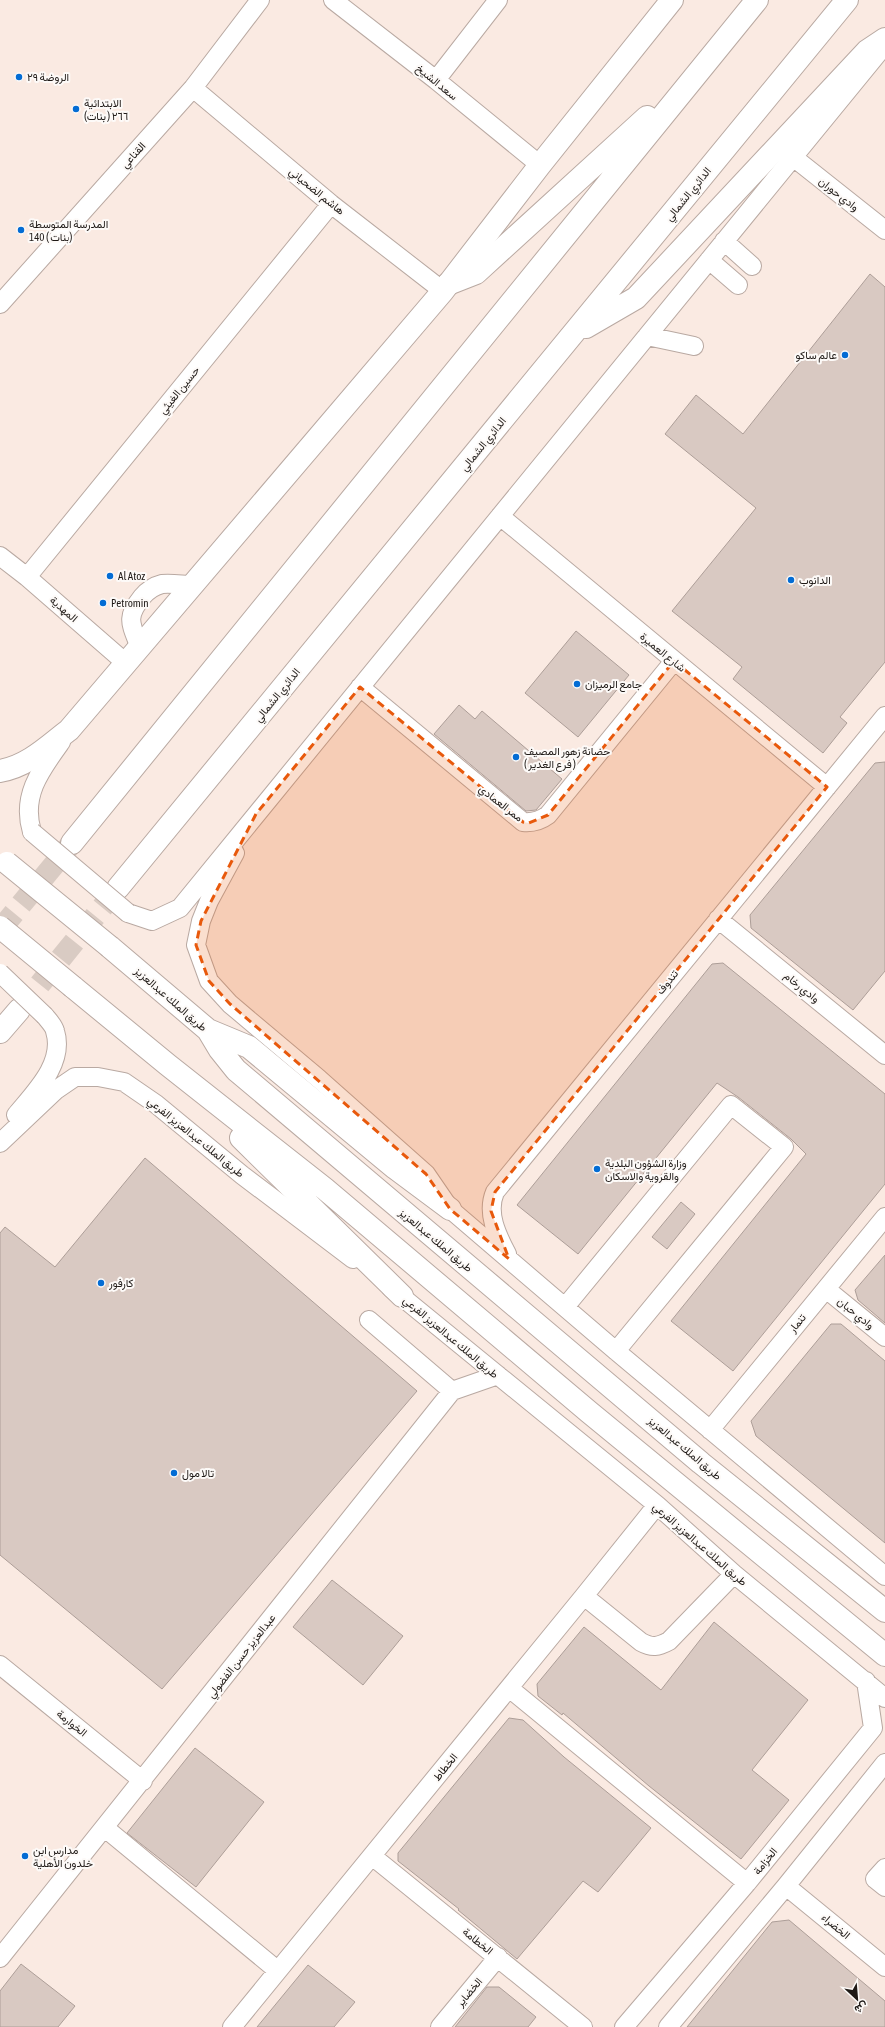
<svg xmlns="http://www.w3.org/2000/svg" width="885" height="2027" font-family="'Asap Condensed',Vazirmatn,sans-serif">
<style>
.building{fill:#d9c9c2;stroke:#ad9e98}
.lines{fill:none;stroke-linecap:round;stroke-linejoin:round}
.highway-tunnel{stroke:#d9cbc3;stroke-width:22;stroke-dasharray:22 11;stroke-linecap:butt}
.minor-casing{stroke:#b9a9a2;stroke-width:20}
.major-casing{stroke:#b9a9a2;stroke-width:24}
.highway-casing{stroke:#b9a9a2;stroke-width:24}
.minor{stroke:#fff;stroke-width:18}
.major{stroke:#fff;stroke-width:22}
.highway{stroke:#fff;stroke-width:22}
.minor-bridge-casing{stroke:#b9a9a2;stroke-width:20;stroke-linecap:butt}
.major-bridge-casing{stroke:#b9a9a2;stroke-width:24;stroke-linecap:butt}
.minor-bridge{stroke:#fff;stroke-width:18}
.major-bridge{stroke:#fff;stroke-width:22}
.marked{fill:#e8590c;fill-opacity:0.2;stroke:#e8590c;stroke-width:3;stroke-dasharray:8 5;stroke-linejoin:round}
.poi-dot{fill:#036cd4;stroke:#fdfaf8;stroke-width:1.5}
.labels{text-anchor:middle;stroke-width:4;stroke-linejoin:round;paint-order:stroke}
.poi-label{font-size:11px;fill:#1e1916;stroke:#fdfaf8;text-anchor:start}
.street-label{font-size:11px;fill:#1e1916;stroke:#fdfaf8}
</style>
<rect width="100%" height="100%" fill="#faeae2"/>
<!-- building -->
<path class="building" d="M 870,274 L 885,287 L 885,662 L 840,717 L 847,723 L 823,753 L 733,679 L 742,667 L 672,611 L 756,508 L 665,434 L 696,395 L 743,434 Z
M 576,631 L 629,675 L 578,737 L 525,693 Z
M 459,705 L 475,719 L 482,711 L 562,779 L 536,810 L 526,811 L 434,734 Z
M 885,762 L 885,971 L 853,1010 L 751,928 L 750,915 L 875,763 Z
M 723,963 L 885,1094 L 885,1184 L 733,1371 L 671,1321 L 806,1154 L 791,1139 L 738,1097 L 717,1083 L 578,1254 L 517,1205 L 712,964 Z
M 145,1158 L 417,1391 L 162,1689 L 0,1555 L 0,1233 L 5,1227 L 55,1267 Z
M 681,1202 L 695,1214 L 667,1249 L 652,1237 Z
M 885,1255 L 885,1323 L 858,1300 L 855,1290 Z
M 831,1324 L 841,1324 L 885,1361 L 885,1543 L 756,1436 L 751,1421 Z
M 332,1580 L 403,1636 L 363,1685 L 293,1627 Z
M 714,1622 L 808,1700 L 752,1770 L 789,1800 L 741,1859 L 649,1786 L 563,1713 L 562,1715 L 538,1696 L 537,1684 L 584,1627 L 661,1690 Z
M 509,1718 L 523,1720 L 564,1757 L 651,1828 L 598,1892 L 583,1881 L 517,1959 L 458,1910 L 459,1909 L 398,1861 L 398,1853 Z
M 195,1748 L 264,1802 L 196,1887 L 127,1833 Z
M 789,1920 L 885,2001 L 885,2027 L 687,2027 L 772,1922 Z
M 21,1964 L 75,2006 L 58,2027 L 0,2027 L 0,1991 Z
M 308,1965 L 355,2002 L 334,2027 L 257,2027 Z
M 487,1987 L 499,1987 L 536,2017 L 528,2027 L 455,2027 Z"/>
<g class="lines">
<!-- highway-tunnel -->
<path class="highway-tunnel" d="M 0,930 L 72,843
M 19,1010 L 118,888"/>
<defs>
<path id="minor" d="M 333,0 L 436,80 L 540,165
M 436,80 L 498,0
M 193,88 L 331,204 L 443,291
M 793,157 L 885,230
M 724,241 L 752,266
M 709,260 L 738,285
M 0,304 L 193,88 L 260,0
M 647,336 L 694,346
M 500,516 L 827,787
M 0,556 L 27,577 L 127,664
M 27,577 L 331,204
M 140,648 C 131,624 125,618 142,597 C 147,591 154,586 162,584 C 172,583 184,585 193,585
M 360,687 L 523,822 C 533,823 540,821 548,815 L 674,661
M 32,832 C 21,796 40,771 61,742
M 235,853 L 209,901 L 201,921 L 196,945 L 209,981 L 230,1004 L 319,1079 L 426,1174 L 450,1209 L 616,1351 L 885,1576
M 128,913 L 152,921 L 180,908 L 879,52
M 718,919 L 885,1055
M 16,1115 C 35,1092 65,1063 55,1031 C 54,1026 49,1021 45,1016
M 0,1143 L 56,1090 L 75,1077 L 98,1077 L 124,1082 L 156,1104 L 242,1175 L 353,1259
M 507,1254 C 497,1235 486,1213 495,1192 L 885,716
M 391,1288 L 657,1505 L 734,1574 L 885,1698
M 826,1289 L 885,1337
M 565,1307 L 731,1105 L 784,1147 L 616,1351
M 369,1320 L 452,1391
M 710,1430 L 885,1217
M 584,1596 L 641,1642 C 652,1648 658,1647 669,1641 L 734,1574
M 0,1665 L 143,1781
M 509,1688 L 747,1883
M 105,1828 L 277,1970
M 372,1856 L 583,2027
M 885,1868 L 875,1879 L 885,1887
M 786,1886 L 885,1967
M 0,1958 L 452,1391 L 498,1375
M 232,2027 L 584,1596 L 657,1505
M 440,2027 L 498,1957
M 624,2027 L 747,1883 L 873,1728 L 866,1681
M 668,2027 L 786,1886 L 885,1763"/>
<path id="major" d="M 0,771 C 28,766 47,747 69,730 L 443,291 L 540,165 L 672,0
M 110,947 L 208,1030 L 220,1050 L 236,1070 L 701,1463 L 885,1611
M 73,987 L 168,1065 L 325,1189 L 589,1412 L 885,1655
M 208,1030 L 249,1047 L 395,1168 L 450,1209
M 241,1138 L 402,1296"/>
<path id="highway" d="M 448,284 L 476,273 L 647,117
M 586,327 L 636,298 L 867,51 L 885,39
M 72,843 L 757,0
M 118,888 L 847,0
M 0,1032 L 19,1010"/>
</defs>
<!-- minor casing -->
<use href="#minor" class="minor-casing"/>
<!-- major casing -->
<use href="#major" class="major-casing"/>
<!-- highway casing -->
<use href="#highway" class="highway-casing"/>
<!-- minor -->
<use href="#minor" class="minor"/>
<!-- major -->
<use href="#major" class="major"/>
<!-- highway -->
<use href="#highway" class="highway"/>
<defs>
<path id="minor-bridge" d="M 32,832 L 128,913
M 0,973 L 45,1016"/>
<path id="major-bridge" d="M 7,863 L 110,947
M 0,927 L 73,987"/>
</defs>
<!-- minor-bridge casing -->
<use href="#minor-bridge" class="minor-bridge-casing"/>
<!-- major-bridge casing -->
<use href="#major-bridge" class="major-bridge-casing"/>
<!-- minor-bridge -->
<use href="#minor-bridge" class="minor-bridge"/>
<!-- major-bridge -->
<use href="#major-bridge" class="major-bridge"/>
</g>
<!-- marked area -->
<path class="marked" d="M 674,661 L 827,787 L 495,1192 L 491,1211 L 509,1259 L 450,1209 L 426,1174 L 230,1004 L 209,981 L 196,945 L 201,921 L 256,814 L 360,687 L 523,822 L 529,823 L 548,815 Z"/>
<!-- markers -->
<g class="poi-dot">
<circle cx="19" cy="77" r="4"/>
<circle cx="76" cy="109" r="4"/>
<circle cx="21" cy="230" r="4"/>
<circle cx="845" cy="355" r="4"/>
<circle cx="110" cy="576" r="4"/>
<circle cx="791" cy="580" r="4"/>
<circle cx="103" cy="603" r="4"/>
<circle cx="577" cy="684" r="4"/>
<circle cx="516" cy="757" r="4"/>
<circle cx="597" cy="1169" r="4"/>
<circle cx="101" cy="1283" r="4"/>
<circle cx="174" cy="1473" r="4"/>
<circle cx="25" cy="1856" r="4"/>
</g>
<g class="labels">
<!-- poi labels -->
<g class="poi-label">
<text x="27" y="81">الروضة ٢٩</text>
<text x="84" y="107">الابتدائية<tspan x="84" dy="13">٢٦٦ ( بنات)</tspan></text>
<text x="29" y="228">المدرسة المتوسطة<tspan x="29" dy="13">140 ( بنات)</tspan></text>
<text x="837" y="359" text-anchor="end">عالم ساكو</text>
<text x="118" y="580">Al Atoz</text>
<text x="799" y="584">الدانوب</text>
<text x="111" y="607">Petromin</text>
<text x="585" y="688">جامع الرميزان</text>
<text x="524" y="755">حضانة زهور المصيف<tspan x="524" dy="13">( فرع الغدير )</tspan></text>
<text x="605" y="1167">وزارة الشؤون البلدية<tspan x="605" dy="13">والقروية والاسكان</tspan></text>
<text x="109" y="1287">كارفور</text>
<text x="182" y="1477">تالا مول</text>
<text x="33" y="1854">مدارس ابن<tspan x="33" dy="13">خلدون الأهلية</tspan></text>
</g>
<!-- street labels -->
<g class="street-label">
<text transform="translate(437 82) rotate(39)" y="4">سعد الشيخ</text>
<text transform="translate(133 155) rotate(-48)" y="4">القناعي</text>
<text transform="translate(317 191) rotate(39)" y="4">هاشم الضحياني</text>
<text transform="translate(688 194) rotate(-51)" y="4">الدائري الشمالي</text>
<text transform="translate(839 194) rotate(38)" y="4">وادي حوران</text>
<text transform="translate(179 390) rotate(-51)" y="4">حسين الغيثي</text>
<text transform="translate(483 444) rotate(-51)" y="4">الدائري الشمالي</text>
<text transform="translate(64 609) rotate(41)" y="4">المهدية</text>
<text transform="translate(663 652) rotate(39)" y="4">شارع العميرة</text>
<text transform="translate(277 695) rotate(-51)" y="4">الدائري الشمالي</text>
<text transform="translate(501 803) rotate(38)" y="4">ممر العمادي</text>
<text transform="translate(667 982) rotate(-51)" y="4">تندوف</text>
<text transform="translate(802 987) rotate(39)" y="4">وادي رخام</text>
<text transform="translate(171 999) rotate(41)" y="4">طريق الملك عبدالعزيز</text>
<text transform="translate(196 1137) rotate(39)" y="4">طريق الملك عبدالعزيز الفرعي</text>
<text transform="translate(436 1240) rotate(40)" y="4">طريق الملك عبدالعزيز</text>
<text transform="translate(856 1313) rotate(39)" y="4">وادي حبان</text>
<text transform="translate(797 1323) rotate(-51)" y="4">تنمار</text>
<text transform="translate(451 1337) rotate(40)" y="4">طريق الملك عبدالعزيز الفرعي</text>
<text transform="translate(685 1448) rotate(40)" y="4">طريق الملك عبدالعزيز</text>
<text transform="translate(700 1544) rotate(41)" y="4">طريق الملك عبدالعزيز الفرعي</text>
<text transform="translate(241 1656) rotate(-52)" y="4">عبدالعزيز حسن الفضولي</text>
<text transform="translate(72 1723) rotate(39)" y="4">الخوارمة</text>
<text transform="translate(445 1767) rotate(-51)" y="4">الخطاط</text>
<text transform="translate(765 1861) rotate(-51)" y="4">الخزامة</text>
<text transform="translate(836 1926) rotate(40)" y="4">الخضراء</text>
<text transform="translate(478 1941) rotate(39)" y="4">الخطامة</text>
<text transform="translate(469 1992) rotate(-50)" y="4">الخضاير</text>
</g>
</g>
<!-- north arrow -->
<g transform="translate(857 1999) rotate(154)" stroke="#fdfaf8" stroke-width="3" paint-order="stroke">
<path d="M0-3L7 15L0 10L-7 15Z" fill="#1e1916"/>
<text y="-6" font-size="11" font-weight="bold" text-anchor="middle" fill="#1e1916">ش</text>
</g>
</svg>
